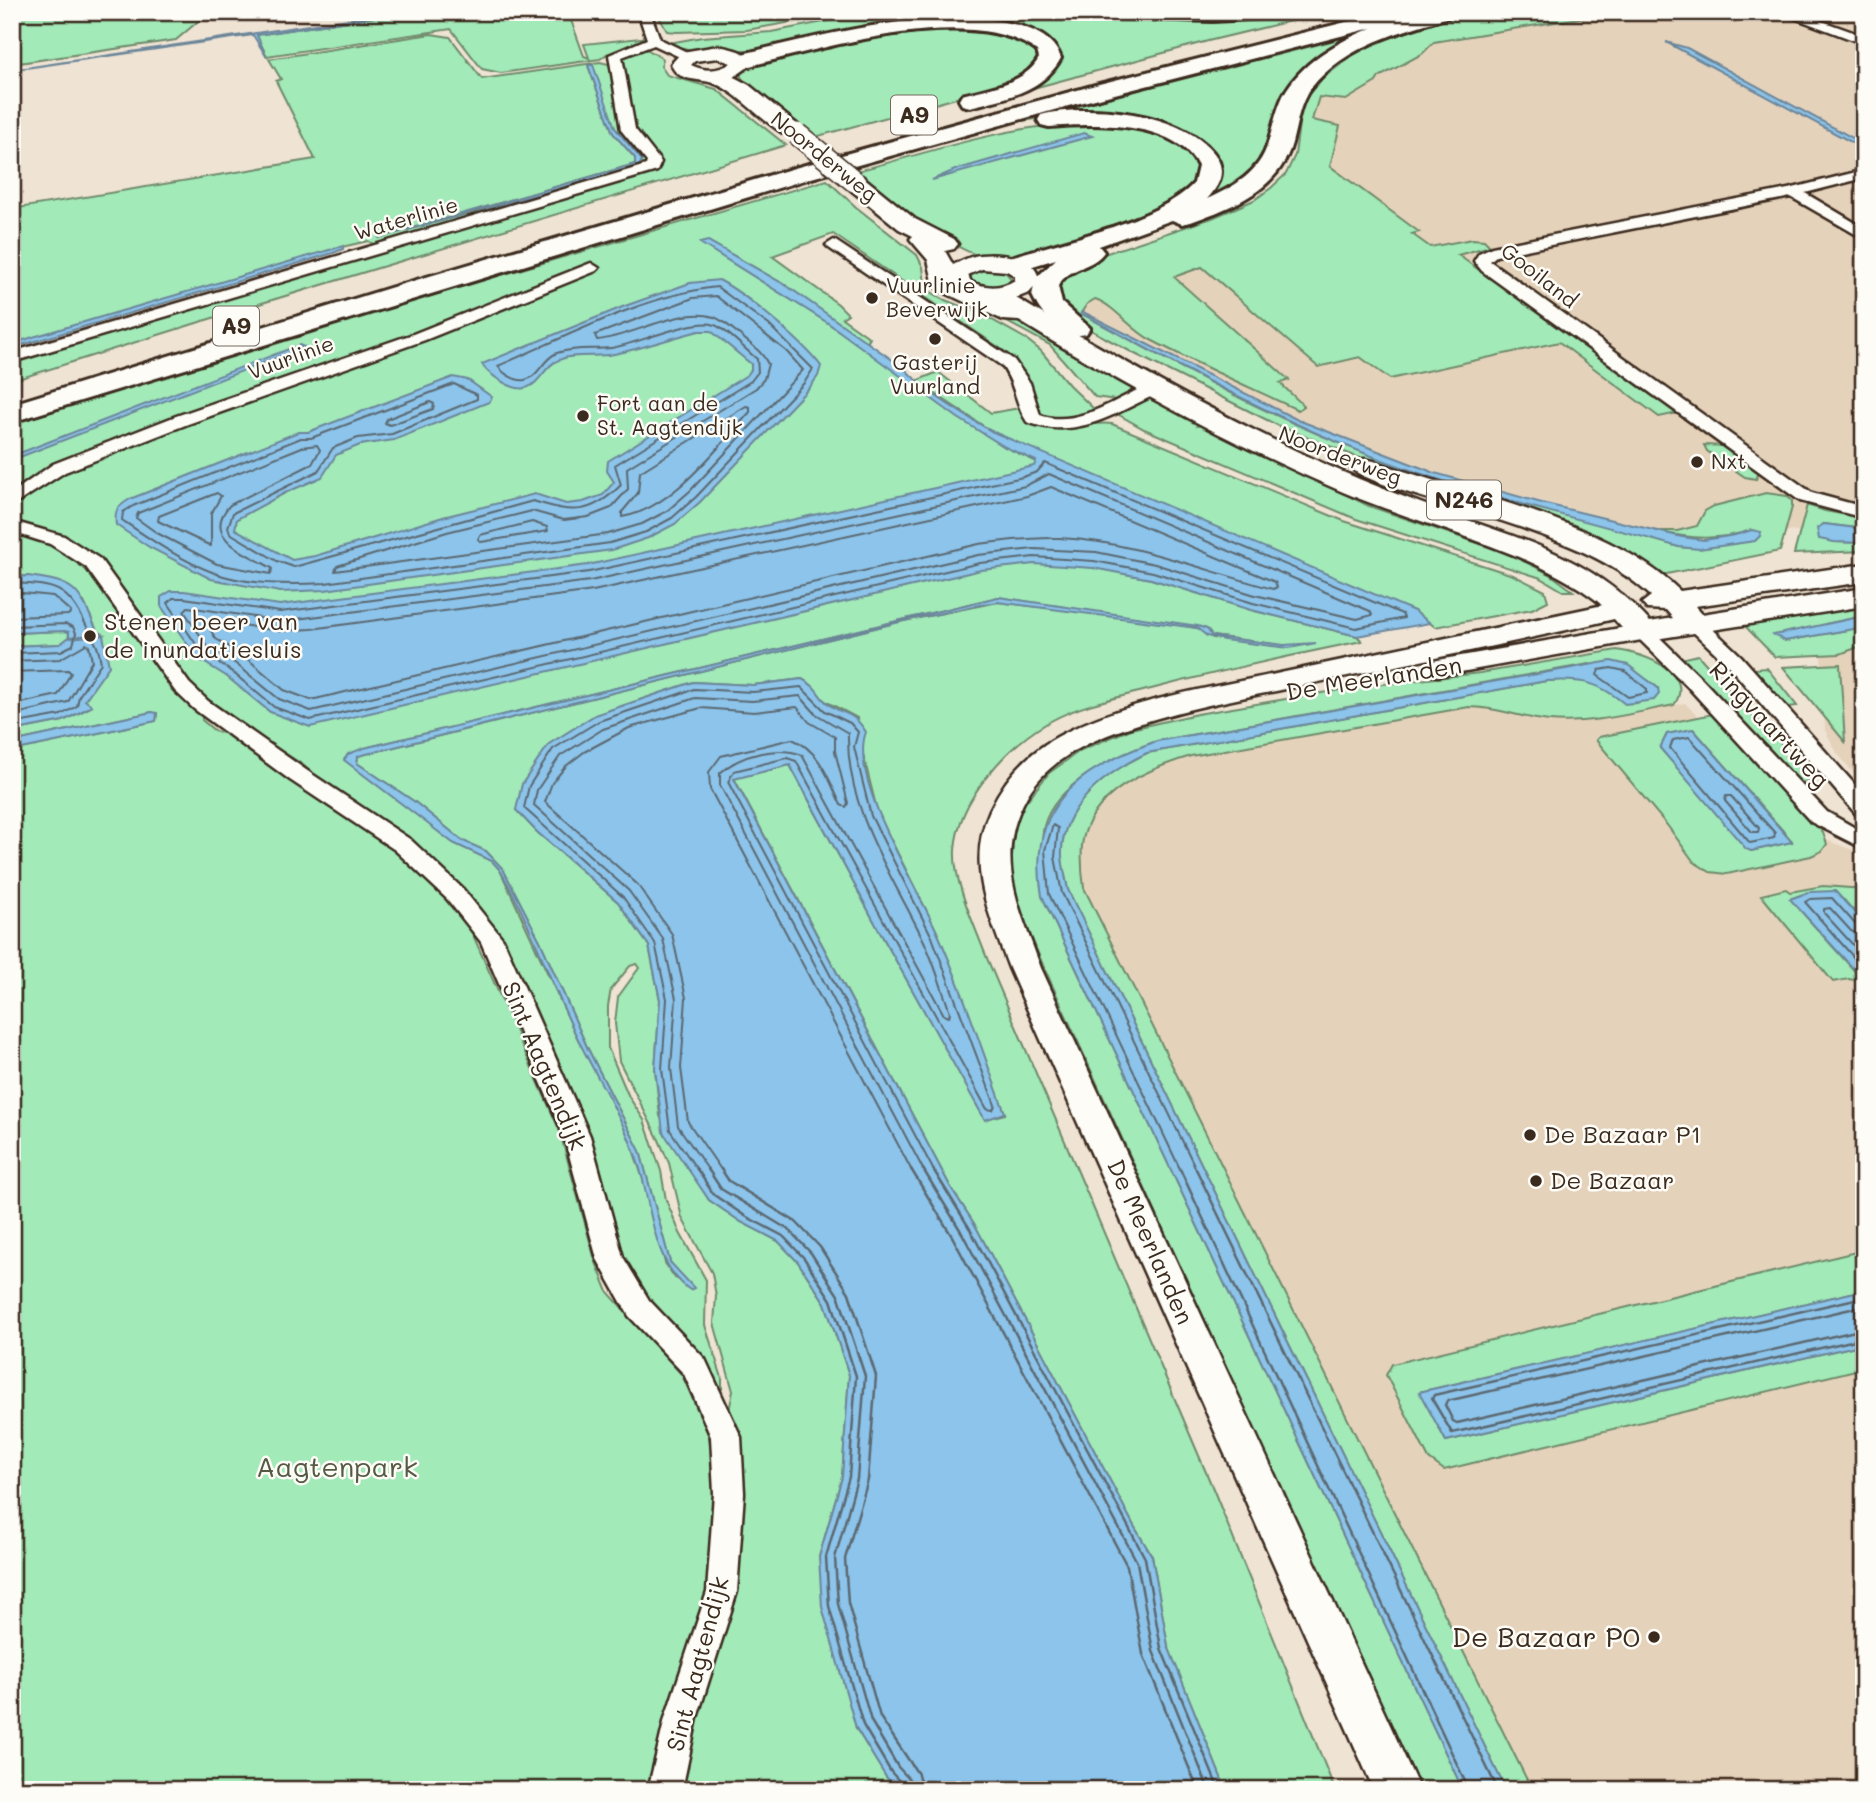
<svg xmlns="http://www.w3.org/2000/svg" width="1876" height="1802" font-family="Mali,sans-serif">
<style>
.built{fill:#e5d2bb}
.green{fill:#a2eab8;stroke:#6e8a6b;stroke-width:2;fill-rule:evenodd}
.water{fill:#8cc4eb;stroke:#6c8699;stroke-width:2}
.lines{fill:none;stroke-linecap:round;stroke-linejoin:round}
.shore-far1{stroke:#5b6870;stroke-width:2}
.shore{stroke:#5b6870;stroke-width:2.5}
.minor-casing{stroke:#3b2a1e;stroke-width:5}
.secondary-casing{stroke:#3b2a1e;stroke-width:5}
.primary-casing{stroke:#3b2a1e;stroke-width:5}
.motorway-casing{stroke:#3b2a1e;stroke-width:6}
.minor{fill:#fdfcf7;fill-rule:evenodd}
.secondary{fill:#fdfcf7;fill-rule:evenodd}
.primary{fill:#fdfcf7;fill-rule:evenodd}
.motorway{fill:#fdfcf7;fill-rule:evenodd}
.primary-bridge-casing{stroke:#3b2a1e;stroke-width:24;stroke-linecap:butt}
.primary-bridge{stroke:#fdfcf7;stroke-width:21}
.poi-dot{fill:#3b2a1e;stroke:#fdfcf7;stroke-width:2.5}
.labels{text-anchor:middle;stroke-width:5;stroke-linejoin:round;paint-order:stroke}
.far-street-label{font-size:21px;fill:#3b2a1e;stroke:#fdfcf7}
.far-poi-label{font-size:21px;fill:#3b2a1e;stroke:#fdfcf7;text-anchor:start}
.shield{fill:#fdfcf7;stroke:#75695f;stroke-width:2}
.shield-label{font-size:23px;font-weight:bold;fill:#3b2a1e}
.poi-label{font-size:24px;fill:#3b2a1e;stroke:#fdfcf7;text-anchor:start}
.street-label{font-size:24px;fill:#3b2a1e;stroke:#fdfcf7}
.near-park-label{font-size:28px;fill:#555a44;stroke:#fdfcf7}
.near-poi-label{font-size:28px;fill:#3b2a1e;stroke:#fdfcf7;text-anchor:end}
</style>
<rect width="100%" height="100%" fill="#efe3d4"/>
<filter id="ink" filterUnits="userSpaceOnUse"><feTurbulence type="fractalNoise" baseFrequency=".0143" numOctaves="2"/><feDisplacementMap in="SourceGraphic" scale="14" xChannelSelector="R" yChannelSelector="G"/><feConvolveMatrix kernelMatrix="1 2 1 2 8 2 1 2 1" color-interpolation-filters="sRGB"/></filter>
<g filter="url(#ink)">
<!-- built -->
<path class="built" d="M 1573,12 L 1864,12 L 1864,537 L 1760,529 L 1682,537 L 1478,485 L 1393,458 L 1298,420 L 1081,312 L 1087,304 L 1095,299 L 1373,200 L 1330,166 L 1340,126 L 1312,120 L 1319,97 L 1388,74 L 1422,54 L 1434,42 Z
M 1864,639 L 1864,786 L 1837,753 L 1825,730 L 1821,656 Z
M 1480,690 L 1604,701 L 1618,716 L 1685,703 L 1820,838 L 1864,854 L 1864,1790 L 1504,1790 L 1068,890 L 1051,822 L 1111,751 Z"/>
<!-- green -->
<path class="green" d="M 12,12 L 209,12 L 176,40 L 12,64 Z
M 407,12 L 568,12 L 584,56 L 589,58 L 584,44 L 650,37 L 646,41 L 607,54 L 600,59 L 501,73 L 482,69 L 451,29 L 267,56 L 256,35 Z
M 656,12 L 849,12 L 747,30 L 676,32 L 667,31 Z
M 876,12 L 942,12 L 756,50 L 690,50 L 669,43 L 702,37 L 771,32 Z
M 1000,12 L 1164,17 L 1328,12 L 1208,41 L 1015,93 L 1038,79 L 1041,40 L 930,20 Z
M 1469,12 L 1604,14 L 1434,42 L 1422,54 L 1379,77 L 1376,82 L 1346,100 L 1319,97 L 1312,120 L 1340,126 L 1330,166 L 1419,232 L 1412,234 L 1430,247 L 1472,239 L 1484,240 L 1490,246 L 1458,255 L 1678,413 L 1659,417 L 1559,342 L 1390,379 L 1360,357 L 1318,367 L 1202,267 L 1174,277 L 1289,380 L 1280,383 L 1304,406 L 1298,410 C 1249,387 1199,365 1151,340 C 1130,329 1114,305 1095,299 L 1087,304 L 1081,313 C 1176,365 1271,419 1373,456 C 1473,493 1577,516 1679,547 C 1707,550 1726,541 1752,530 C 1718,541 1691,539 1656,531 L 1677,531 L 1697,526 L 1705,511 L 1714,506 L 1766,493 L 1787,496 L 1792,501 L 1792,507 L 1780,551 L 1657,576 L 1279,426 L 1135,354 L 1087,328 L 1060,307 L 1055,284 L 1074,264 L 1212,218 L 1254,200 L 1271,188 L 1286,174 L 1295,155 L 1301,108 L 1305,98 L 1323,78 L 1353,55 L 1377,42 Z
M 1386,27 L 1331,52 L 1259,172 L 1193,210 L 1216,182 L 1176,132 L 1044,118 L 1014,122 Z
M 967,28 C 987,31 1042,36 1037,64 L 1025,75 L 993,88 L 815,137 L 784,112 L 778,112 L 746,84 L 740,75 C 754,51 933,29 967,28 Z
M 431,34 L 450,37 L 482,79 L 600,62 L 613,65 L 621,110 L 650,161 L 647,165 L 375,245 L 368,241 L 333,249 L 12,344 L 12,209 L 315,159 L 276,81 L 281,79 L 269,59 ZM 588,66 C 604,87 605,114 619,136 C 627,148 637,152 640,167 L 378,238 L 635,164 L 635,158 L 613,133 Z
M 645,48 L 663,59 L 661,66 L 667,75 L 716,89 L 786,145 L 219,316 L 12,381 L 12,361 L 251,287 L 651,173 L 661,167 C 658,148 637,138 631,120 C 625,101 625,77 622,58 Z
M 1080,123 C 1120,126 1181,127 1199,170 C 1197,174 1196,181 1193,185 C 1173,213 1074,240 1039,252 C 1020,257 993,261 974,254 C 938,240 886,197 857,171 C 931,152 1004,126 1080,123 Z
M 827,180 L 856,207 L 917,255 L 923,267 L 925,285 L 931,292 L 945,300 L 983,315 L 1026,339 L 1041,351 L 1069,385 L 1095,410 L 1070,421 L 1040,417 L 1023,372 L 999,353 L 1004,351 L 833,234 L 772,256 L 838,304 L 848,314 L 842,318 L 870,338 L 867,343 L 787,286 L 708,241 L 753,275 L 828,323 L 1005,447 L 1037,462 L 1026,447 L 991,431 L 916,381 L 938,372 L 991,413 L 1020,408 C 1032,443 1087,419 1112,424 L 1344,521 L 1513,575 L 1545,591 L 1548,601 L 1532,609 L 1435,627 L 1414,611 L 1367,593 L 1097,568 L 1151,579 L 1251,610 L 1357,636 L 1362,641 C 1293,655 1224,670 1155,688 C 1120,697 1081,704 1049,722 C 1007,746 958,799 955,850 C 953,881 975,926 986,956 L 1214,1491 L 1335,1790 L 1226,1790 L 1168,1646 L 1152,1556 L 1134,1526 L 975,1225 L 950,1186 L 734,778 L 790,765 L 881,934 L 985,1119 L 1005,1114 L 938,934 L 878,814 L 861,746 L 857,718 L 825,701 L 802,679 L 753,685 L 693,682 L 595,715 L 516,810 L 537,832 L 618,902 L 649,946 L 660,1000 L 655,1069 L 660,1116 L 690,1169 L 709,1200 L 741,1222 L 778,1241 L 798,1262 L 825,1303 L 849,1375 L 842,1477 L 819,1557 L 856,1728 L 886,1777 L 899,1790 L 677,1790 L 716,1648 L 729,1411 L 733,1391 L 714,1323 L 716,1296 L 712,1273 L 682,1218 L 669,1163 L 659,1140 L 619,1061 L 615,1023 L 618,997 L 639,968 L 636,964 L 630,966 L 611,989 L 608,1006 L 608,1048 L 629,1097 L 644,1120 L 661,1171 L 666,1200 L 680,1233 L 706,1280 L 705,1325 L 722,1378 L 722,1389 L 719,1391 L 636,1291 L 612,1238 L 603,1185 L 585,1134 L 504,949 L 302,764 L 231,720 L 187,684 L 163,655 L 117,581 L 88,552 L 57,535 L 12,520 L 12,424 L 310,331 ZM 998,597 L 1207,629 L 1212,636 L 1295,647 L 1213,638 L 1197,628 L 1149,620 L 998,602 L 899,622 L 358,756 L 357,763 L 415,802 L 463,841 L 486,851 L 503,869 L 540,941 L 587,1047 L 640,1151 L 670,1262 L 681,1278 L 691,1285 L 675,1278 L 665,1263 L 643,1179 L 625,1126 L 576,1035 L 500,870 L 492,861 L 453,843 L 345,759 L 369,747 Z
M 984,268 L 1004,270 L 1011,279 C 1001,289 984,288 971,280 L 971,274 Z
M 968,301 L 1029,325 L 1133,384 L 1130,393 L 1116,400 L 1095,397 L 1050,345 Z
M 1147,397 L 1195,421 L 1197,426 L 1204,424 L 1369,506 L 1507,553 L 1550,574 L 1573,591 L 1563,591 L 1541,578 L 1356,519 L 1144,429 L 1112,411 Z
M 1704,445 L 1725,446 L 1759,472 L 1756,479 L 1745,477 L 1707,451 Z
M 1807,505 L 1825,511 L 1864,518 L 1864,529 L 1824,524 L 1834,542 L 1864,543 L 1864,551 L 1794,554 Z
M 12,530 L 58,548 L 91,574 L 172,690 L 203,712 L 202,720 L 215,731 L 232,735 L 388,845 L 440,893 L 469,926 L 559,1129 L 595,1260 L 608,1292 L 682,1375 L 709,1436 L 718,1493 L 712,1590 L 651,1790 L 12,1790 L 12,751 L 156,721 L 157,714 L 152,712 L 12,742 L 12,731 L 63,721 L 91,707 L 85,700 L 103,634 L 97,631 L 84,602 L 28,576 L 12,577 Z
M 1864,604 L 1864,616 L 1825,624 L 1785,641 L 1864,627 L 1864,645 L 1840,654 L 1775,657 L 1741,622 Z
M 65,631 L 69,632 L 68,640 L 60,644 L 12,646 L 12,633 Z
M 1617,650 C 1642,653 1697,672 1674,705 C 1633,713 1591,725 1549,721 C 1521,718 1497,707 1469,707 L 1191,756 C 1148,769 1089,793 1082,845 C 1081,859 1082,874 1084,888 L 1532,1790 L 1506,1790 L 1068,890 C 1066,879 1063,868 1062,857 C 1059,807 1107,772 1147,753 L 1546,681 C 1562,680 1582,677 1597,684 C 1628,696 1625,719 1658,688 L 1649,681 L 1589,664 L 1157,741 C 1119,754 1055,783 1044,826 C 1039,847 1043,874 1042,896 L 1463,1790 L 1419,1790 L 1043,965 L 1012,892 L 1007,860 L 1012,831 L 1025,803 L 1049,773 L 1081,750 L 1131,729 L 1197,714 L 1357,687 L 1480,673 Z
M 1698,655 L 1750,713 L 1817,779 L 1795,784 L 1681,659 Z
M 1840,664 L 1840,665 L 1845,742 L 1783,667 Z
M 1767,668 L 1797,706 L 1789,707 L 1753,669 Z
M 1718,713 L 1812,817 L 1823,833 L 1827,844 L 1822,851 L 1811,856 L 1727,874 L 1710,872 L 1694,862 L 1667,825 L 1596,740 L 1599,737 ZM 1693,729 L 1792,841 L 1792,842 L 1751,851 L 1660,748 L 1667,734 Z
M 1823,886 L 1864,889 L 1864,923 L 1844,900 L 1809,892 L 1790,899 L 1859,976 L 1864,975 L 1864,982 L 1849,979 L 1833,982 L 1761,895 L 1786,889 L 1790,892 Z
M 1864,1250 L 1864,1290 L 1420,1392 L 1446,1441 L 1864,1344 L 1864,1368 L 1444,1470 L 1429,1459 L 1386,1375 L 1392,1364 Z"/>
<!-- water -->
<path class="water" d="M 395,12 L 407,12 L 257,35 L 266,56 L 253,35 L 12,70 Z
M 1666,42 L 1687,48 L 1864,144 L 1864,149 Z
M 588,65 L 593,65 L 615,128 L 642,160 L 639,167 L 378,238 L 635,164 L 635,158 L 613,133 Z
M 1084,133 L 1092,136 L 932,180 L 955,170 Z
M 708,241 L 787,286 L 904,368 C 928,394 960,412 991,431 L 1414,611 L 1430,623 L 1357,636 L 1251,610 L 1151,579 L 1093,568 L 1034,564 L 981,570 L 310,727 L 270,712 L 226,676 L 197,658 L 161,606 L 161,597 L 171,591 L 184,591 L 280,605 L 588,565 L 1034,466 L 1036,461 L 1005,447 L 958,418 L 828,323 L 700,243 Z
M 343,246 L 343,249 L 333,253 L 12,348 L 12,344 L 33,337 Z
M 719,280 C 747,295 802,341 821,366 L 818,376 L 810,387 L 700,502 L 675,524 L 648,538 L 612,550 L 325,590 L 280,592 L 211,579 L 149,547 L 116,525 C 114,510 117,507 130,499 L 298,432 L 308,432 L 453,377 L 468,380 L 492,397 L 489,402 L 394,440 L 360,445 L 336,455 L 322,477 L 285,493 L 237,519 L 235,529 L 292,560 L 315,556 L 443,517 L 535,494 L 566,504 L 583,502 L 603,495 L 614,482 L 607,471 L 608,461 L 747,375 L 751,370 L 751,364 L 711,331 L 699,331 C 671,338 643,348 614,354 C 596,358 572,352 555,362 C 542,369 537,392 517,388 C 507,386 486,373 482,364 L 625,306 L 690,283 Z
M 1083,312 L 1298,420 L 1435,473 L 1542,503 L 1682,537 L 1704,540 L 1735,535 L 1752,530 L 1761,532 L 1760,536 L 1755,541 L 1699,549 L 1679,547 C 1576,517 1469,494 1369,455 C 1272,417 1180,367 1088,317 L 1081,314 Z
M 299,345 L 304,347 L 12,460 L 12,456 Z
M 1824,524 L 1864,529 L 1864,543 L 1834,542 L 1819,539 L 1817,528 Z
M 28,576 C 76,582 78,588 97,631 L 103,634 L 69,637 L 69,632 L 65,631 L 12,633 L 12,577 Z
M 998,597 L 1198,626 L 1207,629 L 1212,636 L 1284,645 L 1316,643 L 1289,648 L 1224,640 L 1207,636 L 1197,628 L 998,602 L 985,604 L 899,622 L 358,756 L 357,763 L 415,802 L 463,841 L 486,851 L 503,869 L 540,941 L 587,1047 L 640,1151 L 670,1262 L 694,1288 L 690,1290 C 656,1266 652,1218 643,1180 C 630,1127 599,1084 576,1035 C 550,981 530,922 500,870 L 492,861 L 453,843 L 344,760 L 348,754 L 364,748 Z
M 1864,616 L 1864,627 L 1859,628 L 1785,641 L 1774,635 Z
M 103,635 L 109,666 L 85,700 L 92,706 L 63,721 L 12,731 L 12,646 L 60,644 L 68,638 Z
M 1611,661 L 1628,665 L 1658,688 L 1659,694 L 1654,700 L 1625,704 C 1597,681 1582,679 1546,681 L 1147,753 C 1107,772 1059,807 1062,857 C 1063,868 1066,879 1068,890 L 1506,1790 L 1463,1790 L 1042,896 C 1026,806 1078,768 1157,741 Z
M 802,679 C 818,687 816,693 826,702 C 843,717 851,708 866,732 C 848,779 918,888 938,934 C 964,992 983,1054 1005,1113 L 985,1120 L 881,934 L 790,765 L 734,779 L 950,1186 L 975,1225 L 1134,1526 L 1152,1556 L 1168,1646 L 1226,1790 L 899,1790 L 886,1777 L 856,1728 L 822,1607 L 819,1557 L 842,1477 L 849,1375 L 825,1303 L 798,1262 L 778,1241 L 741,1222 L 709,1200 L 663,1132 L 655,1069 L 660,1000 L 649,946 L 618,902 L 537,832 L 516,810 L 522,784 L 549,744 L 595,715 L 693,682 L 753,685 Z
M 152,712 L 157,713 L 156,721 L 12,751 L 12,742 Z
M 1693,729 L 1792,842 L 1751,851 L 1746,849 L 1660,748 L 1667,734 Z
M 1835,891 L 1864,923 L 1864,975 L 1860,976 L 1790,899 L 1809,892 Z
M 1864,1290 L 1864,1344 L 1446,1441 L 1419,1392 Z"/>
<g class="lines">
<!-- shore-far1 -->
<path class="shore-far1" d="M 717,287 L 769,325 L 813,369 L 804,383 L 696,497 L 672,518 L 646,532 L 610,543 L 325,583 C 291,585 244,585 212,572 C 180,560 150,539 122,520 L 123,512 L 133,506 L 301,438 L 311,438 L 454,384 L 477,395 L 477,399 L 392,434 L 358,438 L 333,448 L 318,471 L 233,513 L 228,527 L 230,533 L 277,561 L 294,567 L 533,501 C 572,513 590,516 621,485 L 615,465 L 751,381 L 758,372 L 757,359 C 746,350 727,330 715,325 C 695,317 635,345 611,348 C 593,350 574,347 557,353 C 543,358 539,377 525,380 C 516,382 502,373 498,366 C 566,337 644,295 717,287 Z
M 716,296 L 786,351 L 803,370 L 690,491 L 667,511 L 642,524 L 608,534 L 335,571 L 337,566 L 447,532 L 532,511 L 564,520 L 588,517 L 611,508 L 628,489 L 627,468 L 756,388 L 764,379 L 768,364 C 762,351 751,345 741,336 C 733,330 725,321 714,317 C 682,306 631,337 597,340 L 595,335 L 693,298 Z
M 430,402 L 434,404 L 433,409 L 390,425 L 385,423 L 387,419 Z
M 746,406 L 750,407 L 750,412 C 717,448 672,509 622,517 L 622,512 L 638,493 L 640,472 Z
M 317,445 L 320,450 L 312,464 L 230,505 C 200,537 247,554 272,568 L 271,574 L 217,564 L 157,533 L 136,518 L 138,513 L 302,447 Z
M 1045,463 L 1402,614 L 1404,618 L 1356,628 L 1253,603 L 1153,572 L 1094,561 L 1034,557 L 980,563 L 310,720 L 274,707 L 231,671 L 202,653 L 168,603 L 173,598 L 184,598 L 280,612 L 589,572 L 1023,477 L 1037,472 Z
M 1049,474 L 1370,611 L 1372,615 L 1357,619 L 1255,595 L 1155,564 L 1096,552 L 1034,549 L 978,555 L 311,711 L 279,699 L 236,664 L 208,647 L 184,611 L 188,607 L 281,621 L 590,581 L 1025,486 Z
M 1051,487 L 1275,582 L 1277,587 L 1273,589 C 1202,570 1133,541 1059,538 C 1032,537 1006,541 979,544 L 311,700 L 284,690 L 243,655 L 216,639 L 207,624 L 210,620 L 279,631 L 311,629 L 593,591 L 1027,496 Z
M 217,493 L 221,496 L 211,514 L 211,546 L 158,521 L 159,516 Z
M 532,522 L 547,527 L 548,531 L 481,542 L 478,539 L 480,535 Z
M 12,583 C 56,585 67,586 87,627 C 94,640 99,647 101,663 L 79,696 L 77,706 L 61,715 L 12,724
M 12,592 L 53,596 L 71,612 L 68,615 L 12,617
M 12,626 L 66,624 L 73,627 L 76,633 L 73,645 L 61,651 L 12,653
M 12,661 L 60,659 L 86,644 L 89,646 L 92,661 L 68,702 L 12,715
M 1611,668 L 1625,671 L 1647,689 L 1647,693 L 1628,697 L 1597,675 L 1599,670 Z
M 12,672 L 68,670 L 71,673 L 58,695 L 12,705
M 1689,737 L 1775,833 L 1774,838 L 1750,843 L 1670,748 L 1673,740 Z
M 1726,796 L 1731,796 L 1759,828 L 1758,832 L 1752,832 L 1725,801 Z
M 1864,927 L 1856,925 L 1832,898 L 1810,899 L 1805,902 L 1864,969
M 1864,936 L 1851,931 L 1830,908 L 1824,909 L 1824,913 L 1864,957
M 698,1171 L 670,1130 L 662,1069 L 667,999 L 655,943 L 623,897 L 524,808 L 529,786 L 553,749 L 599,721 L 694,689 L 753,692 L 801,687 L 825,711 L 850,723 L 858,732 L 854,747 L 871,816 L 932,937 L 995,1105 L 993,1110 L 987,1109 L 796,761 L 787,758 L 734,771 L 728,782 L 934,1171
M 709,1171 L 678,1126 L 671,1068 L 676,999 L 663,939 L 629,891 L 534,805 L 537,790 L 560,756 L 603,729 L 695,698 L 752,701 L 800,696 L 816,714 L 848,733 C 846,808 890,872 922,937 C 934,961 941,987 950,1012 L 949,1017 L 944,1015 L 802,755 C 778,745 739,755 720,773 L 720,785 L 924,1171
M 722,1171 L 688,1122 L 681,1068 L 686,998 L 672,934 L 637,884 L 545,802 L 552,783 L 566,766 L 584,752 L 629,728 L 701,708 L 754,712 L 797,707 L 809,722 L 835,737 L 835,751 L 848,803 L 846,807 L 841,805 C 829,780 820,750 792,739 L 721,756 L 709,772 L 710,789 L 912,1171
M 1181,1171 L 1049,894 L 1045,850 L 1053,825 L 1058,828 L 1055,857 L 1062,893 L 1197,1171"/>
<!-- shore -->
<path class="shore" d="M 697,1169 L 714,1195 L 745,1216 L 783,1236 L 804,1258 L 831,1300 L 856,1376 L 849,1477 L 826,1557 L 829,1606 L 863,1725 L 891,1772 L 902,1784 L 903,1790
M 708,1169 L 721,1189 L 789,1230 L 811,1253 L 839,1297 L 865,1376 L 857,1479 L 835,1558 L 838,1604 L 871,1721 L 898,1767 L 909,1779 L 912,1790
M 721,1169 L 729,1181 L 796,1222 L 820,1247 L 849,1293 L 876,1376 L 868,1480 L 845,1559 L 848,1603 L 880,1717 L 918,1774 L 922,1790
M 911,1169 L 953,1238 L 1127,1566 L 1143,1654 L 1198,1790
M 923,1169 L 962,1233 L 1137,1562 L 1153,1651 L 1209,1790
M 933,1169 L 970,1229 L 1145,1558 L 1161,1648 L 1219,1790
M 1180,1169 L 1469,1790
M 1196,1169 L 1498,1790
M 1864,1297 L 1434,1395 L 1432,1399 L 1452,1433 L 1864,1338
M 1864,1306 L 1447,1401 L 1445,1405 L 1453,1421 L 1457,1423 L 1864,1329"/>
<defs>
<path id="minor" d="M 638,12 L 650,12 L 660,39 L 695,56 L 689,60 L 684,59 L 654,45 L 622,57 L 635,129 L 661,162 L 657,171 L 12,362 L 12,352 L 646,165 L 647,162 L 621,130 L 609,55 L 647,39 Z
M 1778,12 L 1797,12 L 1864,36 L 1864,44 Z
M 1864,170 L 1864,178 L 1805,193 L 1864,228 L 1864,239 L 1791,197 L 1496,256 L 1490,261 L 1812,493 L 1864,507 L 1864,518 L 1800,501 L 1482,271 L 1474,261 L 1479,253 L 1492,247 L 1793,188 Z
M 834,240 L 1014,360 L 1030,383 L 1040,415 C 1076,428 1115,400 1147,385 L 1159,385 L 1161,389 L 1159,393 C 1114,413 1077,441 1027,422 C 1015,403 1016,386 1002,366 L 829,248 L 826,245 Z
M 591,263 L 599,268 L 596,271 L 425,340 L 188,424 L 65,472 L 12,506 L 12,493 L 53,464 L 176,416 L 413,334 Z
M 12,521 L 64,536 L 100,559 L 189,683 L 208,701 L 306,770 L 411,840 L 463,889 L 503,939 L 590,1136 L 623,1257 L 649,1300 L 705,1359 L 741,1437 L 744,1493 L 737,1592 L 697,1718 L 682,1790 L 648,1790 L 665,1718 L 707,1592 L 714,1493 L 711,1437 L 684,1374 L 629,1316 L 597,1259 L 564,1136 L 481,942 L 447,899 L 395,850 L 290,780 L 194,709 L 175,691 L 86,567 L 50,544 L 12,532 Z
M 1694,616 L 1701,618 L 1741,656 L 1864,795 L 1864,816 L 1856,814 L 1727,664 L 1687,626 L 1684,622 L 1687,618 Z
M 1643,626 L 1650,628 L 1702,679 L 1827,812 L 1864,833 L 1864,849 L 1811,822 L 1688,687 L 1636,636 L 1633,632 L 1636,628 Z"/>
<path id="secondary" d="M 1622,601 L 1631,603 L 1635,609 L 1631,615 C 1520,642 1407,663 1295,687 C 1228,701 1159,713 1096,740 C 1069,752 1042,770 1027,796 C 992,858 1020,909 1041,968 L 1420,1790 L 1374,1790 L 1009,968 C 990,916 965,865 990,810 C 1004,779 1027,754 1057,737 C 1123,700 1211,688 1285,672 C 1397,648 1510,625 1622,601 Z
M 1643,624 L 1653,626 L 1657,632 L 1653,638 L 1438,676 L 1428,674 L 1424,668 L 1428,662 L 1438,660 Z"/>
<path id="primary" d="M 718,46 C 731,49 748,50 751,65 L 734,77 L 749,85 L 804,130 L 808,134 L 804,138 C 780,145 741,91 713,83 C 698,78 677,82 671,64 L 682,52 ZM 718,58 L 731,63 C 719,71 705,72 691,65 L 695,61 Z
M 854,174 L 862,176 L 915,219 L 954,239 L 958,244 L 954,249 L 945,251 L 953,265 C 961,261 970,256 980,255 C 1000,253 1039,256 1039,282 L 1029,293 L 1016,298 C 1117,359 1221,417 1329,466 C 1370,484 1411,500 1453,515 C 1530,542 1593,559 1650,622 L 1673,618 L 1666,610 L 1647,609 L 1642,603 L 1651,596 C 1611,558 1553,538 1502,521 C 1476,512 1362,483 1350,467 L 1354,461 L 1364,459 L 1374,461 C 1468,495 1608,520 1680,591 L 1864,564 L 1864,582 L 1695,606 L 1702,614 L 1864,588 L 1864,606 L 1643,641 C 1623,636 1612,613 1596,600 C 1578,586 1557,575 1537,565 C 1474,536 1407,519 1343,492 C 1231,444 1123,385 1019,321 L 1003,320 L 939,290 L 933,281 L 928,260 L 910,239 L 913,236 L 899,229 L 846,186 L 843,181 L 846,176 ZM 982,269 L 1007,271 L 1015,276 L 1015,280 C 1001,289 987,288 971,282 L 968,275 Z"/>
<path id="motorway" d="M 1099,12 L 1275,12 L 1272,16 L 1265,18 L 1213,21 L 1109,18 L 1102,16 Z
M 1386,12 L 1455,12 L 1452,16 C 1403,31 1345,45 1311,88 C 1299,103 1297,125 1292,143 C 1279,190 1232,207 1191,222 L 1182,224 L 1172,220 L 1099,246 L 1104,252 C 1093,268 1068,267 1058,286 L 1062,303 L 1090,328 L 1086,334 C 1062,340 1041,316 1032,295 L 1036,278 L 1056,259 L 1013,272 L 1004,269 L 1000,264 L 1004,259 C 1054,243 1159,222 1194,183 L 1198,166 C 1176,120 1091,123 1049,127 L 1041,125 L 1038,120 L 1041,115 C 1088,103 1181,112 1213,152 C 1227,169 1221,184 1207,199 C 1234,187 1260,172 1268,143 C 1273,127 1276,111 1283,96 C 1301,62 1337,42 1372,28 L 1072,105 L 808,179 L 12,422 L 12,404 L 396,286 L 791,169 L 1099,84 Z
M 962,17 C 994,20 1048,23 1061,58 C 1043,92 1005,98 970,107 L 962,105 L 959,100 L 962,95 C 988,88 1025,84 1039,58 L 1037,51 C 970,1 816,51 741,68 L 733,66 L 730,61 L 733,56 C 808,38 885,19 962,17 Z"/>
</defs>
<!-- minor casing -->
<use href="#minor" class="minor-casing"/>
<!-- secondary casing -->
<use href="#secondary" class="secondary-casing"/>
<!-- primary casing -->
<use href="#primary" class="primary-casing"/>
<!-- motorway casing -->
<use href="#motorway" class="motorway-casing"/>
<!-- minor -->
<use href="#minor" class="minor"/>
<!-- secondary -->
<use href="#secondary" class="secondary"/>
<!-- primary -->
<use href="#primary" class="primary"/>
<!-- motorway -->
<use href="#motorway" class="motorway"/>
<defs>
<path id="primary-bridge" d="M 797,134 L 854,181"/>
</defs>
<!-- primary-bridge casing -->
<use href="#primary-bridge" class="primary-bridge-casing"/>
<!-- primary-bridge -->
<use href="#primary-bridge" class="primary-bridge"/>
</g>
</g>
<!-- markers -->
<g class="poi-dot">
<circle cx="872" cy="298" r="7"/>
<circle cx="935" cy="339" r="7"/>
<circle cx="583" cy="416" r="7"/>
<circle cx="1697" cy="462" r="7"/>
<circle cx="90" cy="636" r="7"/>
<circle cx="1530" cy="1135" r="7"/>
<circle cx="1536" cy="1181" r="7"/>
<circle cx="1654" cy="1637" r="7"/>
</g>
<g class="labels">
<!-- far-street labels -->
<g class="far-street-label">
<text transform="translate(824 157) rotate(39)" y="7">Noorderweg</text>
<text transform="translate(406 219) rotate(-16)" y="7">Waterlinie</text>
<text transform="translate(1539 276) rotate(38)" y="7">Gooiland</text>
<text transform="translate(291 358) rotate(-20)" y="7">Vuurlinie</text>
<text transform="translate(1340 456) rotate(21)" y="7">Noorderweg</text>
</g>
<!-- far-poi labels -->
<g class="far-poi-label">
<text x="886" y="293">Vuurlinie<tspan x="886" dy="24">Beverwijk</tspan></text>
<text x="935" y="370" text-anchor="middle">Gasterij<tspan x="935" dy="24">Vuurland</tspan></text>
<text x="597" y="411">Fort aan de<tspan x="597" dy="24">St. Aagtendijk</tspan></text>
<text x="1711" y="469">Nxt</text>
</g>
<!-- shield labels -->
<g class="shield">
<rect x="891" y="95.5" width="46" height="39" rx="5"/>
<rect x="213" y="306.5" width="46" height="39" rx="5"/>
<rect x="1427" y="480.5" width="74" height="39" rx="5"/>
</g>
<g class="shield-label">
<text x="914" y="123">A9</text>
<text x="236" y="334">A9</text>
<text x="1464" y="508">N246</text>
</g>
<!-- poi labels -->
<g class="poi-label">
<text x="104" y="630">Stenen beer van<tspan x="104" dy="28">de inundatiesluis</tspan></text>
<text x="1544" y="1143">De Bazaar P1</text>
<text x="1550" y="1189">De Bazaar</text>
</g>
<!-- street labels -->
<g class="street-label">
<text transform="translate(1374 679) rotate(-9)" y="8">De Meerlanden</text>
<text transform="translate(1769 725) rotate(47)" y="8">Ringvaartweg</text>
<text transform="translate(544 1066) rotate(67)" y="8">Sint Aagtendijk</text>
<text transform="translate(1150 1242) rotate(66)" y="8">De Meerlanden</text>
<text transform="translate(698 1664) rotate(-75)" y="8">Sint Aagtendijk</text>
</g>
<!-- near-park labels -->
<g class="near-park-label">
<text x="337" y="1477">Aagtenpark</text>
</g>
<!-- near-poi labels -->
<g class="near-poi-label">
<text x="1640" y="1647">De Bazaar P0</text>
</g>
</g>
<!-- margin -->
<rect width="1876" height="1802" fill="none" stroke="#fdfcf7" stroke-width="42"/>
<rect x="21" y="21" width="1834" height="1760" fill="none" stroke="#3b2a1e" stroke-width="2.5" filter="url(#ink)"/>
</svg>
